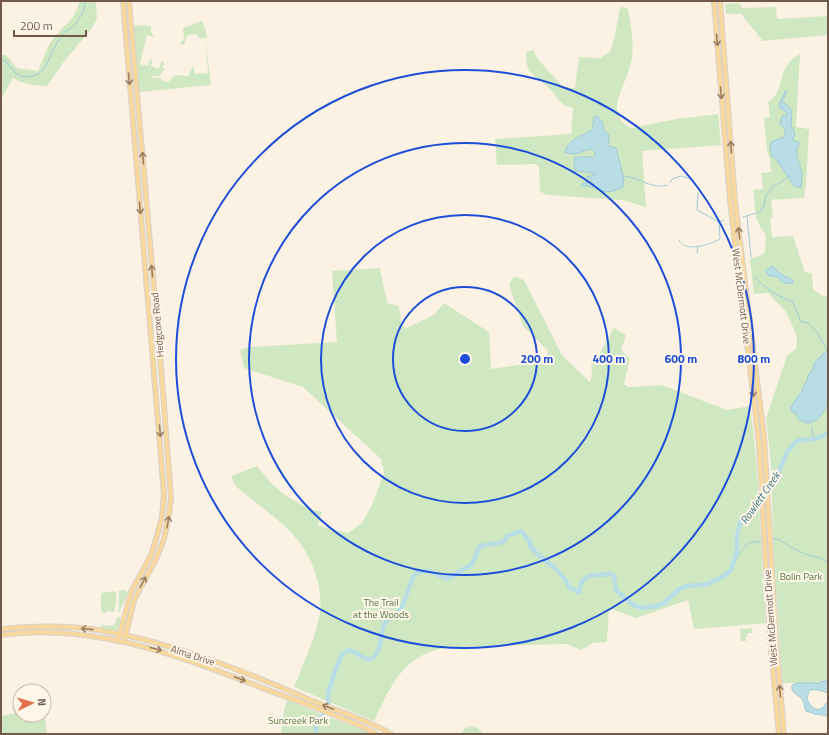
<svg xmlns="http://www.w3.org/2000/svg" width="829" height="735" font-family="'Titillium Web',sans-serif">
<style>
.green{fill:#d0e8c2}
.water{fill:#b8dde4;stroke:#9fccd5}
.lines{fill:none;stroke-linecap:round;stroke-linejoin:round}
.stream{stroke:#9fccd5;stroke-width:1}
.river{stroke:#b8dde4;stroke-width:4.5}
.major-casing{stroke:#d8d1cc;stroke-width:6}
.major{stroke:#f8d89d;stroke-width:4}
.oneway{stroke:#9a7f63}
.ring{fill:none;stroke:#1d4ed8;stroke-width:2}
.labels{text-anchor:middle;stroke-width:4;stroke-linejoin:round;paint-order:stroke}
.street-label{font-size:10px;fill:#72594a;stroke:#fef6e9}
.park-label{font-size:10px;fill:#517842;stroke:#fef6e9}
.water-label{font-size:11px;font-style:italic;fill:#447985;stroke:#fef6e9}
.centre{fill:#1d4ed8;stroke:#fef6e9;stroke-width:2}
.ring-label{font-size:12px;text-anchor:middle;font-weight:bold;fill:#1d4ed8;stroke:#fef6e9;stroke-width:4;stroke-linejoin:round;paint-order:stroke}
</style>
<rect width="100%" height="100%" fill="#fbf2e3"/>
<!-- green -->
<path class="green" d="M 79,1 L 96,1 L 97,18 L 92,28 L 63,63 L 47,86 C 35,85 24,85 13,78 L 1,99 L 1,55 L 6,55 L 17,68 L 38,71 C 43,61 46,48 53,39 C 62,26 77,19 79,1 Z
M 739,3 L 742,8 L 776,7 L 777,19 L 827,16 L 828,35 L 763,41 L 741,14 L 726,14 L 725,4 Z
M 620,7 L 628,8 C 631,28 635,41 631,63 C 628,76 616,98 617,110 C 618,118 624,126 632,128 L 676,119 L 718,114 L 721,145 L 642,151 L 646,207 L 622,200 L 546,195 L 540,191 L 539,168 L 536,164 L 497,165 L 495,139 L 571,134 L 573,108 L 566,106 L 559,101 L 552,91 L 529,71 L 527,65 L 526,52 L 534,50 L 535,55 L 538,59 L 561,85 L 564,87 L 575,88 L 579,57 L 600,58 L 610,52 L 615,35 Z
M 202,21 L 205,28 L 207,38 C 205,38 202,39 200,38 C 194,36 200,36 194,34 C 187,33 184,39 185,44 L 182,45 L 180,44 L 184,39 L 183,28 Z
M 135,25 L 151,26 L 151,32 L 154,37 L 147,35 L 140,64 L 150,67 L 144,65 L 148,65 L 150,59 L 152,60 L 151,66 L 155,67 L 155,68 L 159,68 L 161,62 L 164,62 L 163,68 L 166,69 L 162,72 L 160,76 L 151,77 L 150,78 L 160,78 L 163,81 L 168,82 L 175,75 L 189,76 L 189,73 L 193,66 L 195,74 L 208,73 L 207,57 L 205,56 L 207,55 L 206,44 L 204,43 L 206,42 L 211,85 L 139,92 L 134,27 Z
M 800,54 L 796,127 L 809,129 L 806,185 L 804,198 L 771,200 L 773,217 L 770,218 L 772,237 L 793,236 L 805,272 L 812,273 L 813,289 L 823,296 L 826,296 L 828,294 L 828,680 L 809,683 L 782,683 L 773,538 L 771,465 L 766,418 L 787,356 L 797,348 L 796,347 L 797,341 L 796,334 L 786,312 L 768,293 L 754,294 L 750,259 L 762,255 L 765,252 L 766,237 L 765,233 L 762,230 L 756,218 L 753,190 L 763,189 L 761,173 L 771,172 L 770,161 L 767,150 L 764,118 L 770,117 L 768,102 C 787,91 775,66 800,54 Z
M 380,268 L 387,303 L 399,306 L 402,326 L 407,328 L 434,315 L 444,303 L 489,332 L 491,369 L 546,361 L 548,351 L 523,326 L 509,285 L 514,276 L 524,280 L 562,355 L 590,382 L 592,376 L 591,359 L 600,353 L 614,328 L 626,335 L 621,350 L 630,358 L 624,384 L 629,387 L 662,385 L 727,410 L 750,406 C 761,478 760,550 766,623 L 694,629 L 688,600 L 636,618 L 609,608 L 607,642 L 593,643 L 581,650 L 567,644 L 447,647 C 402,656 392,684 374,721 L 294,687 C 303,664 314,641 319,618 C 322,608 320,597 319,588 C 310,537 275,519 239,489 L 235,485 L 231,476 L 257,466 C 273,488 295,506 322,512 L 318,525 L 327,528 L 348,533 L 362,523 L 372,505 L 384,473 L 381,459 L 303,387 L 244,368 L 240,350 L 248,347 L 337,342 L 332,271 Z
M 120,590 L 124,590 L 128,593 L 119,613 L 118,612 L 119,607 L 119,592 Z
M 114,591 L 116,593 L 116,603 L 114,612 L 108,611 L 101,615 L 103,613 L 102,611 L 101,611 L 101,593 Z
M 117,617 L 119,617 L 121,619 L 117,631 L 101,629 L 101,625 L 111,626 L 115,624 Z
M 752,628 L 752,633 L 747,633 L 748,636 L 746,637 L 746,641 L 741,641 L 740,629 Z
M 287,699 L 323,715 L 375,734 L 281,734 L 282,720 Z
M 20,712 L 20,715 L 44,715 L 44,712 L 47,734 L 1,734 L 1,716 Z
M 471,726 L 478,728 L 483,734 L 461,734 L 464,729 Z"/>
<!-- water -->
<path class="water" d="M 786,90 L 787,92 L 781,103 L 783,102 L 789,107 L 792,111 L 791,125 L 795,133 L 793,140 L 800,143 C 792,153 801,163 802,175 C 802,179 801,183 801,188 L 794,186 L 776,159 L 772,157 L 770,146 L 771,142 L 784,137 C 787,131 784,128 780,124 L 782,116 L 787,115 L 787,113 L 780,108 L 779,105 L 781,100 Z
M 597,116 L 602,121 L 604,130 L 609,135 L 608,146 L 616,148 L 624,179 L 623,187 L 614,191 L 606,192 L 599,190 L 595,186 L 592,188 L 589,186 L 581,186 L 583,183 L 592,182 L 592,180 L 586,177 L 596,175 C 588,170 580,173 575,170 L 574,159 L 575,157 L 594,157 L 595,155 L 594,150 C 585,147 578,158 565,152 C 569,138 581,137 592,130 L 594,117 Z
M 773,266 C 778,274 785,276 793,280 L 793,283 L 784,283 L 777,277 L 768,275 L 765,271 Z
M 828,349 C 828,360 829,397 827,405 C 823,415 811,430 799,419 C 798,418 797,416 796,414 C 792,412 791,412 791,407 L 803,389 L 804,385 L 807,381 L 808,376 L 813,369 L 815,362 Z
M 828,680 L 828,693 C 822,691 815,688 809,691 L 807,698 C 810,708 820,715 826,703 L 828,704 L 828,716 L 815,714 L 806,711 C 804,708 805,704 803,701 C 800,694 790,694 792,685 L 798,683 L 817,683 Z"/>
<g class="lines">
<!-- stream -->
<path class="stream" d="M 1,59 C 11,62 12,76 25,77 C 30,77 38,75 42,71 C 50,61 53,46 62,36 C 64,32 68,30 71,28 C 79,21 85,11 85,1
M 623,176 C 640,177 651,190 668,185
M 670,183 L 672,179 L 681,176 L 692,179 L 697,187
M 698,193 L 697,210 L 719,222 L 724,220
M 743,217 L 760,212 L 764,206 L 766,196 L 773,187 L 788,177
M 747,217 L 751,257
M 679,240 L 680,242
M 681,243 C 690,252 710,244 720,239 L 719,222
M 697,253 L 698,246
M 754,277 C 769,291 774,294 793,302 L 801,322 L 808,323 L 817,332 L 828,351
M 812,428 L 813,438
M 771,539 C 779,537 784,544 791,547 C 795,549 804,554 808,555 C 815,557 822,557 828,563
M 734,561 C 746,548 742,540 763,542"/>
<!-- river -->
<path class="river" d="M 316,734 L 316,723 C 320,718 326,712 328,705 C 329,701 328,697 328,693 C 329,689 339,659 342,655 C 352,640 363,667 374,657 C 382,648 380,635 384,625 C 387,618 395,617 399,611 C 408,599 407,583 417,572 L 429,571 L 445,578 L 449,578 L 472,564 L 480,546 L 503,542 L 507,536 L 521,531 L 530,542 L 530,546 C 544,563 559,566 570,588 L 579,592 L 582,581 L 589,576 L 611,574 L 614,576 L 616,590 L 633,605 L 642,608 L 657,606 L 664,603 L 678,590 L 686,586 L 708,584 L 724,576 L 731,570 L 737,552 L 737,536 L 740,523 L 742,518 L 752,512 L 757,500 L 779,471 L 787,452 L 797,441 C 807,438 821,441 828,432"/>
<defs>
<path id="major" d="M 714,1 L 730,201 L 759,443 L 770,639 L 779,734
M 720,1 L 735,201 L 764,437 L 776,640 L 784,734
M 1,629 C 33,626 66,625 98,630 C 171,642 242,670 310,700 C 337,711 366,719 391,734
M 1,635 C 99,621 192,661 281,695 C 304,703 327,712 349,721 C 358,725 368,729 376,734
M 118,641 L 131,592 L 151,555 L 157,536 L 162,517 L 164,494 L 123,1
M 124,642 L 134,600 L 156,559 L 164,539 L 169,514 L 171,498 L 163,392 L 129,1"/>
</defs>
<!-- major casing -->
<use href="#major" class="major-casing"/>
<!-- major -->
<use href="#major" class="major"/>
</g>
<!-- one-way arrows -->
<defs><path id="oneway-shaft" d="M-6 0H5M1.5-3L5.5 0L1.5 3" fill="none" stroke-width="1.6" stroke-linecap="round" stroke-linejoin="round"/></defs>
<g class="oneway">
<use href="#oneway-shaft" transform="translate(717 40) rotate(86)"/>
<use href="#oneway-shaft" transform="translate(129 79) rotate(85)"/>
<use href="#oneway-shaft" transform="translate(721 93) rotate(86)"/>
<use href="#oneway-shaft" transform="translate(731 147) rotate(-94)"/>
<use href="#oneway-shaft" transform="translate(143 158) rotate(-95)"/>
<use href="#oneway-shaft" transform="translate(140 208) rotate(85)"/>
<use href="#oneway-shaft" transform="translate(739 233) rotate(-97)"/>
<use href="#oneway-shaft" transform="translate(152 271) rotate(-95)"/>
<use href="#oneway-shaft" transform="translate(753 391) rotate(83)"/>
<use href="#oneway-shaft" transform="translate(160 431) rotate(85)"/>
<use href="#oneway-shaft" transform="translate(168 522) rotate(-80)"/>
<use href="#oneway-shaft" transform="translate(143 582) rotate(-62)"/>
<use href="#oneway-shaft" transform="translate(87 629) rotate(-174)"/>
<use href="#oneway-shaft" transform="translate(156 649) rotate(14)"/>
<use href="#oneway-shaft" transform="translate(240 679) rotate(21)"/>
<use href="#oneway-shaft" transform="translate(780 691) rotate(-95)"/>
<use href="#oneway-shaft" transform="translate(328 707) rotate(-159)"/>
</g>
<!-- distance rings -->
<g class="ring">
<circle cx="465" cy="359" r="72"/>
<circle cx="465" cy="359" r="144"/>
<circle cx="465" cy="359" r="216"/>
<circle cx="465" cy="359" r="289"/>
</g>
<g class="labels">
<!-- street labels -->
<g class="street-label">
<text transform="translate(742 296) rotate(83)" y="4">West McDermott Drive</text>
<text transform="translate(157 325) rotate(-95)" y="4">Hedgcoxe Road</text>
<text transform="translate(770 618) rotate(-94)" y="4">West McDermott Drive</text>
<text transform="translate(193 655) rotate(18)" y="4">Alma Drive</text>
</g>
<!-- park labels -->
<g class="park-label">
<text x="801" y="580">Bolin Park</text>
<text x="381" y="606">The Trail<tspan x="381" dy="12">at the Woods</tspan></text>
<text x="298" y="724">Suncreek Park</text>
</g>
<!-- water labels -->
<g class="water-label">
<text transform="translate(760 498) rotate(-55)" y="4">Rowlett Creek</text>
</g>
</g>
<circle cx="465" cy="359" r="6" class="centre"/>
<g class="ring-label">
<text x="537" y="363">200 m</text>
<text x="609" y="363">400 m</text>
<text x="681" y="363">600 m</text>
<text x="754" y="363">800 m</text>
</g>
<!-- border -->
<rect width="829" height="735" fill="none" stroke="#72594a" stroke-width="4"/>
<!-- north arrow -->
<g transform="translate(32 703) rotate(85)"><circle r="19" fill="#fef6e9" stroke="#c6b7a9"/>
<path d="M0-3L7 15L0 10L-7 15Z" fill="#e2704b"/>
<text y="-6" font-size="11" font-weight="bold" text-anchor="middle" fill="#72594a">N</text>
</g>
<!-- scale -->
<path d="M14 30v6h72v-6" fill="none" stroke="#72594a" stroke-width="2"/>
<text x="20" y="30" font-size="12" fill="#72594a" stroke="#fef6e9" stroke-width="3" paint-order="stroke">200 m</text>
</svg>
